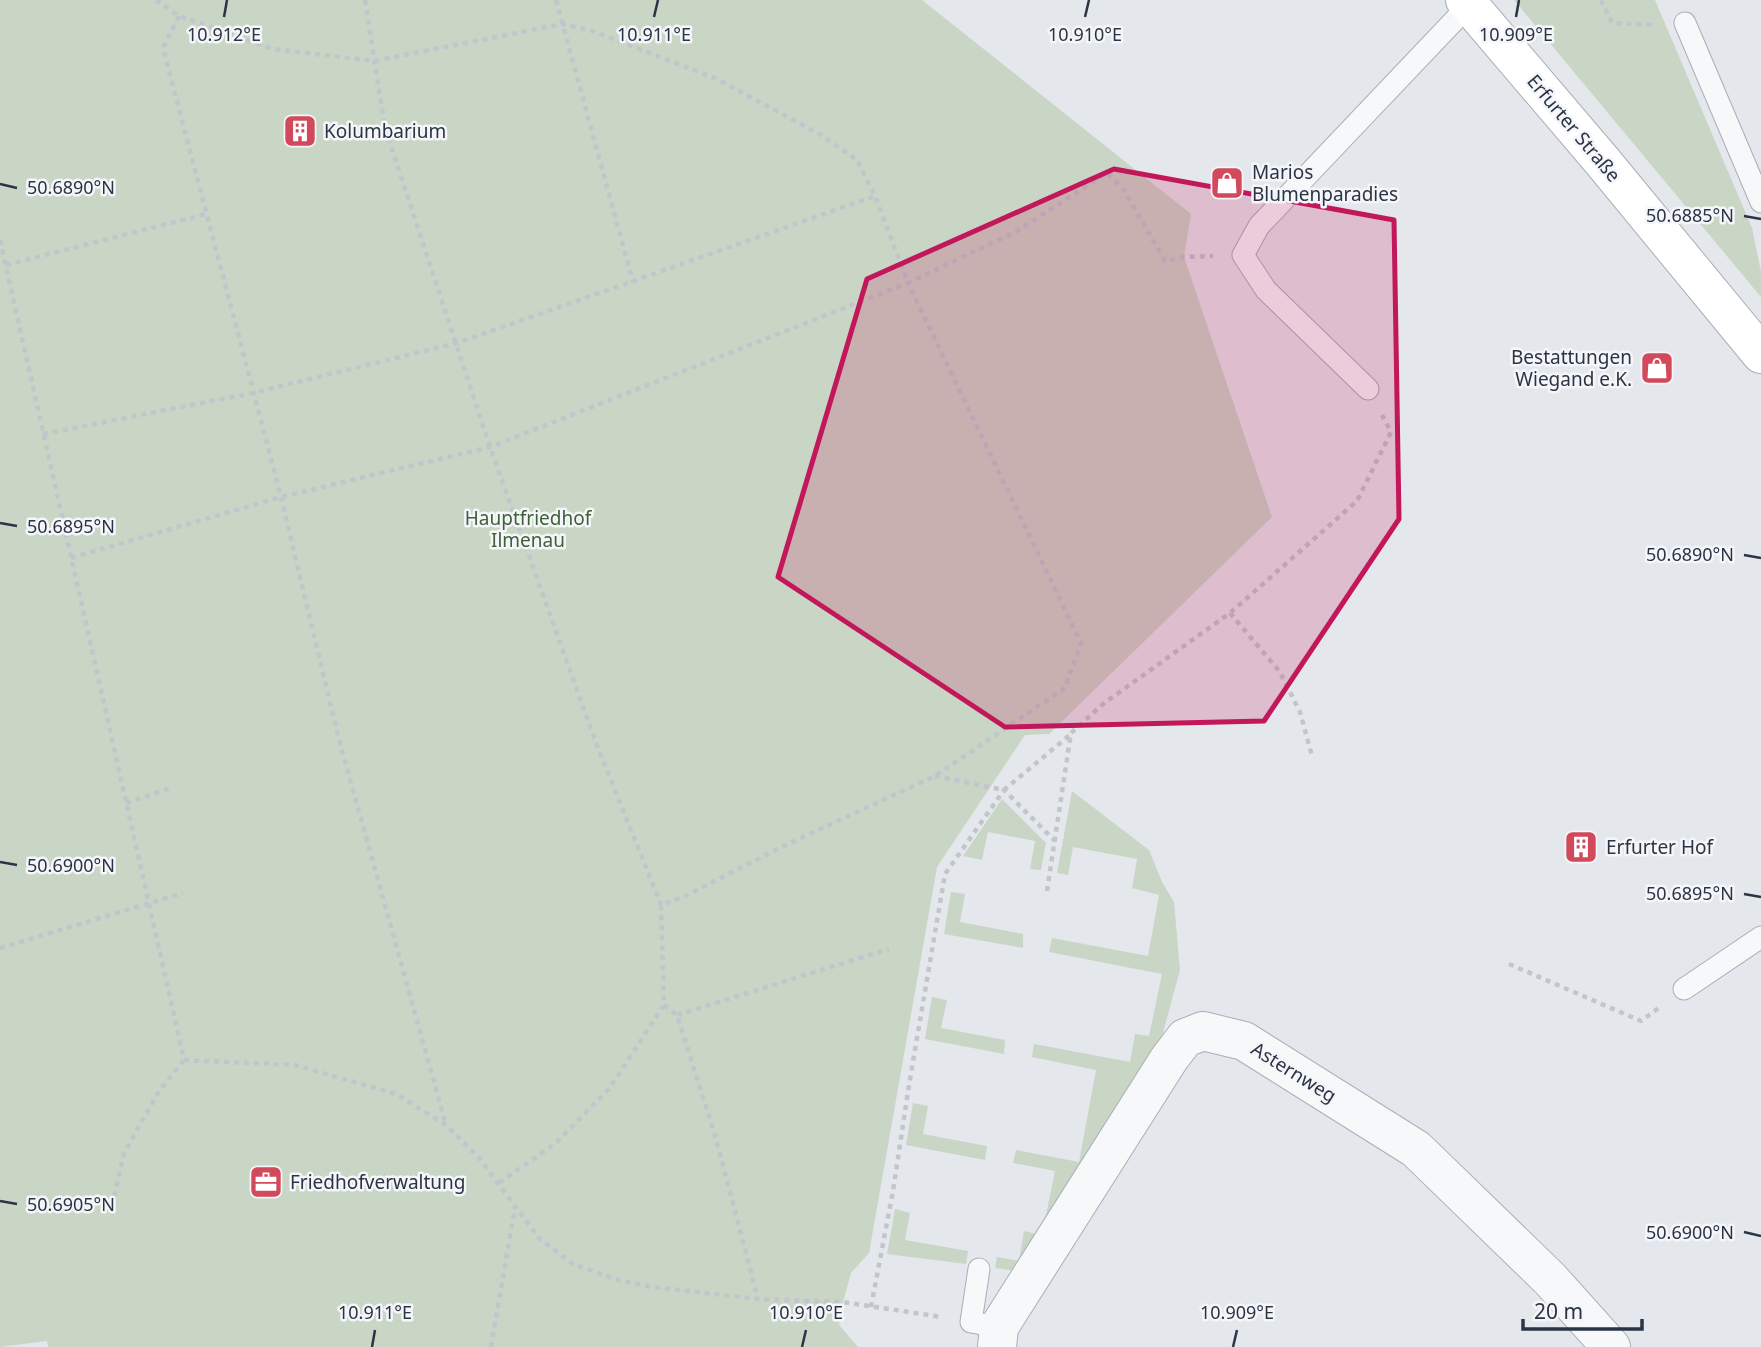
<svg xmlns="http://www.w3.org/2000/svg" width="1761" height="1347" font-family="'Noto Sans',sans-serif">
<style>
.green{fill:#c9d6c5}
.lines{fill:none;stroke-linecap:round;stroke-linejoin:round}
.service-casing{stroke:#a9aeb7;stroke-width:23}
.minor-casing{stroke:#a9aeb7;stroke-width:40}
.secondary-casing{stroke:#a9aeb7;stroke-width:40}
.path{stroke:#c2c5cb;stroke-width:4.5;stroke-dasharray:5 5;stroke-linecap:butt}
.service{stroke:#f7f8fa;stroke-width:21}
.minor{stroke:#f7f8fa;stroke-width:38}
.secondary{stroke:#fff;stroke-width:38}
.marked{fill:#c2185b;fill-opacity:0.2;stroke:#c2185b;stroke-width:5;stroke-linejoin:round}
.ticks{fill:none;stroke:#2b3445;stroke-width:2.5}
.labels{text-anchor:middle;stroke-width:5;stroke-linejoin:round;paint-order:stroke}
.street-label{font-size:19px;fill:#2b3445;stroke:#f4f6f9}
.poi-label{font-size:19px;fill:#2b3445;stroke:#f4f6f9;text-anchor:start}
.park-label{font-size:19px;fill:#3f6138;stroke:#f4f6f9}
.ticks-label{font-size:18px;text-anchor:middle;fill:#2b3445;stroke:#f4f6f9;stroke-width:5;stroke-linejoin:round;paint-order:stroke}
</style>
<rect width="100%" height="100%" fill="#e4e7ec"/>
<!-- green -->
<path class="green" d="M 0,0 L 922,0 L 1191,214 L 1184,257 L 1272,517 L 1049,734 L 1025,735 L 937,867 L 869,1253 L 851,1273 L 843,1302 L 839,1325 L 858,1347 L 48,1347 L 47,1341 L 0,1347 Z
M 1514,0 L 1655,0 L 1752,228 L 1761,272 L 1761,297 Z
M 1072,791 L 1149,850 L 1162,882 L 1174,902 L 1180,970 L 1161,1040 L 1017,1271 L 995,1268 L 997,1257 L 1019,1261 L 1024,1231 L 1036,1234 L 1045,1220 L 1055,1171 L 1013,1163 L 1016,1150 L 1079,1162 L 1096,1070 L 1032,1057 L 1034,1044 L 1130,1062 L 1135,1034 L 1149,1036 L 1162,974 L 1049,952 L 1052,938 L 1148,956 L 1159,895 L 1132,888 L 1137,859 L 1073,847 L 1068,875 L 1057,873 Z
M 1002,799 L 1046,843 L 1041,870 L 1030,869 L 1035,841 L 988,832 L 982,860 L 963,856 Z
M 951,892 L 965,894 L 960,922 L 1023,934 L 1023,948 L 944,934 Z
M 932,997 L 947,1000 L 941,1028 L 1005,1040 L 1004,1054 L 925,1039 Z
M 913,1103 L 928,1106 L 923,1134 L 987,1146 L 985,1160 L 906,1145 Z
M 895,1209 L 910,1213 L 905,1240 L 968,1251 L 966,1264 L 887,1254 Z"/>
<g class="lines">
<defs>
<path id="service" d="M 1685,23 L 1761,202
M 1368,389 L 1266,290 L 1243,255 L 1259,226 L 1469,5
M 1684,989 L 1761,937
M 979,1269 L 971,1322 L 999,1327"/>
<path id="minor" d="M 997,1347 L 999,1327 L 1169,1059 L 1185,1038 L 1203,1031 L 1244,1041 L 1416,1149 L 1550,1279 L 1611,1347"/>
<path id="secondary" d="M 1465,0 L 1603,162 L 1761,354"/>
</defs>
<!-- service casing -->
<use href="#service" class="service-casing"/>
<!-- minor casing -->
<use href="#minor" class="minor-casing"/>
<!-- secondary casing -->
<use href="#secondary" class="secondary-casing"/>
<!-- path -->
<path class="path" d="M 156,0 L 179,16 L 273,49 L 374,61 L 562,24 L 593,31 L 717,79 L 821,135 L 857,160 L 875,196 L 908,283 L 1017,231 L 1107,173 L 1124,190 L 1165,261 L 1184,257 L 1213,256
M 365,0 L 385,128 L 490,447 L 596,743 L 661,905
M 556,0 L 633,282
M 1601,0 L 1612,23 L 1655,25
M 179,16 L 163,48 L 281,497 L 338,736 L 446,1125
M 0,240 L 184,1060
M 6,265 L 206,214
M 43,434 L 253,393 L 457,343 L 875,196
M 71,558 L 281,497 L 490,447 L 908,283 L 1081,643 L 1065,688 L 935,776 L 790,843 L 685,896 L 661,905 L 664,1005 L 609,1089 L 556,1143 L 499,1183
M 1230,613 L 1280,672 L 1300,712 L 1312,756
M 935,776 L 1004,790 L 1071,734
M 126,803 L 171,788
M 1047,891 L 1071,733 L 1103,704 L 1230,613 L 1357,501 L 1391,432 L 1382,415
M 0,948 L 183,893
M 1509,964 L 1641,1021 L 1660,1007
M 664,1005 L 677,1015 L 715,1135 L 758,1299
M 677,1015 L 889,949
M 184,1060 L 295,1065 L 396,1094 L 446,1125 L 480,1159 L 539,1238 L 573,1264 L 618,1280 L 653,1287 L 758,1299 L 843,1302 L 942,1317
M 112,1206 L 124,1153 L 158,1093 L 184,1060
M 871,1307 L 893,1191 L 909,1085 L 945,874 L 1004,790 L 1055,841
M 491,1347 L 515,1207"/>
<!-- service -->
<use href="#service" class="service"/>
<!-- minor -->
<use href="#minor" class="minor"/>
<!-- secondary -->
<use href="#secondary" class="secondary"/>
</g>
<!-- marked area -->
<path class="marked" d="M 1114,169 L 1394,220 L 1399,519 L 1264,721 L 1005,727 L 778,577 L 867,279 Z"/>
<!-- ticks -->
<path class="ticks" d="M 224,17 L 227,0M 654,17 L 658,0M 1085,17 L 1089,0M 1516,17 L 1519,0M 0,184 L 17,188M 1744,216 L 1761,219M 0,523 L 17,526M 1744,555 L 1761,558M 0,862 L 17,865M 1744,894 L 1761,897M 0,1201 L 17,1204M 1744,1232 L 1761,1236M 372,1347 L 375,1330M 802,1347 L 806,1330M 1233,1347 L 1237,1330"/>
<!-- icons -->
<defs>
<symbol id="building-square" viewBox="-11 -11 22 22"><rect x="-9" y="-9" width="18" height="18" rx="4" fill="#d1495b" stroke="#f4f6f9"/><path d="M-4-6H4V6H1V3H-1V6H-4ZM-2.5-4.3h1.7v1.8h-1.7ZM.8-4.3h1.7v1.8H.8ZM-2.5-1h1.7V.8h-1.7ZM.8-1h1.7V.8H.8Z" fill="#fff"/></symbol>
<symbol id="shop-square" viewBox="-11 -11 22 22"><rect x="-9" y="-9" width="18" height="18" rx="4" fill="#d1495b" stroke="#f4f6f9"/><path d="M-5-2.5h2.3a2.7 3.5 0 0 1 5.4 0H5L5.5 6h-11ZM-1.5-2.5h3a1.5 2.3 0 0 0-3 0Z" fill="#fff"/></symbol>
<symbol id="office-square" viewBox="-11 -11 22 22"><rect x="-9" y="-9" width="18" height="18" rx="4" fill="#d1495b" stroke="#f4f6f9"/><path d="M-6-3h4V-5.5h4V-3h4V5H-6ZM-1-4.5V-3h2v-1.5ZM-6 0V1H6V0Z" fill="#fff"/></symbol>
</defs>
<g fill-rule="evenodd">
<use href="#building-square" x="281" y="112" width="38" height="38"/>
<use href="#shop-square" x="1208" y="164" width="38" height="38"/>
<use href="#shop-square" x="1638" y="349" width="38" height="38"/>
<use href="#building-square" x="1562" y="828" width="38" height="38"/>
<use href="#office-square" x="247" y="1163" width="38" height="38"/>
</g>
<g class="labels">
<!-- street labels -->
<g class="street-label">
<text transform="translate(1574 128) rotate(50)" y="7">Erfurter Straße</text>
<text transform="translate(1294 1072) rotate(32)" y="7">Asternweg</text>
</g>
<!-- poi labels -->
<g class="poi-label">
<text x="324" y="138">Kolumbarium</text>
<text x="1252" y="179">Marios<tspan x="1252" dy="22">Blumenparadies</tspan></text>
<text x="1632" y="364" text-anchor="end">Bestattungen<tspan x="1632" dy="22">Wiegand e.K.</tspan></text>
<text x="1606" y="854">Erfurter Hof</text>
<text x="290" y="1189">Friedhofverwaltung</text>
</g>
<!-- park labels -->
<g class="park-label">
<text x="528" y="525">Hauptfriedhof<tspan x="528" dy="22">Ilmenau</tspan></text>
</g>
</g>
<g class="ticks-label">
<text x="224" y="41">10.912°E</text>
<text x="654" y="41">10.911°E</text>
<text x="1085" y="41">10.910°E</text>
<text x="1516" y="41">10.909°E</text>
<text x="71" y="194">50.6890°N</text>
<text x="1690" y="222">50.6885°N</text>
<text x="71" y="533">50.6895°N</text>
<text x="1690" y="561">50.6890°N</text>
<text x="71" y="872">50.6900°N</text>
<text x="1690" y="900">50.6895°N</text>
<text x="71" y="1211">50.6905°N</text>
<text x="1690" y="1239">50.6900°N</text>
<text x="375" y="1319">10.911°E</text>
<text x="806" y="1319">10.910°E</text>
<text x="1237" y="1319">10.909°E</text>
</g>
<!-- scale -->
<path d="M1523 1319v10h119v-10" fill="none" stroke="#2b3445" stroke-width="3.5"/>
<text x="1534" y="1319" font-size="21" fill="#2b3445" stroke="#f4f6f9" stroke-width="5" paint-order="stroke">20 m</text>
</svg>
